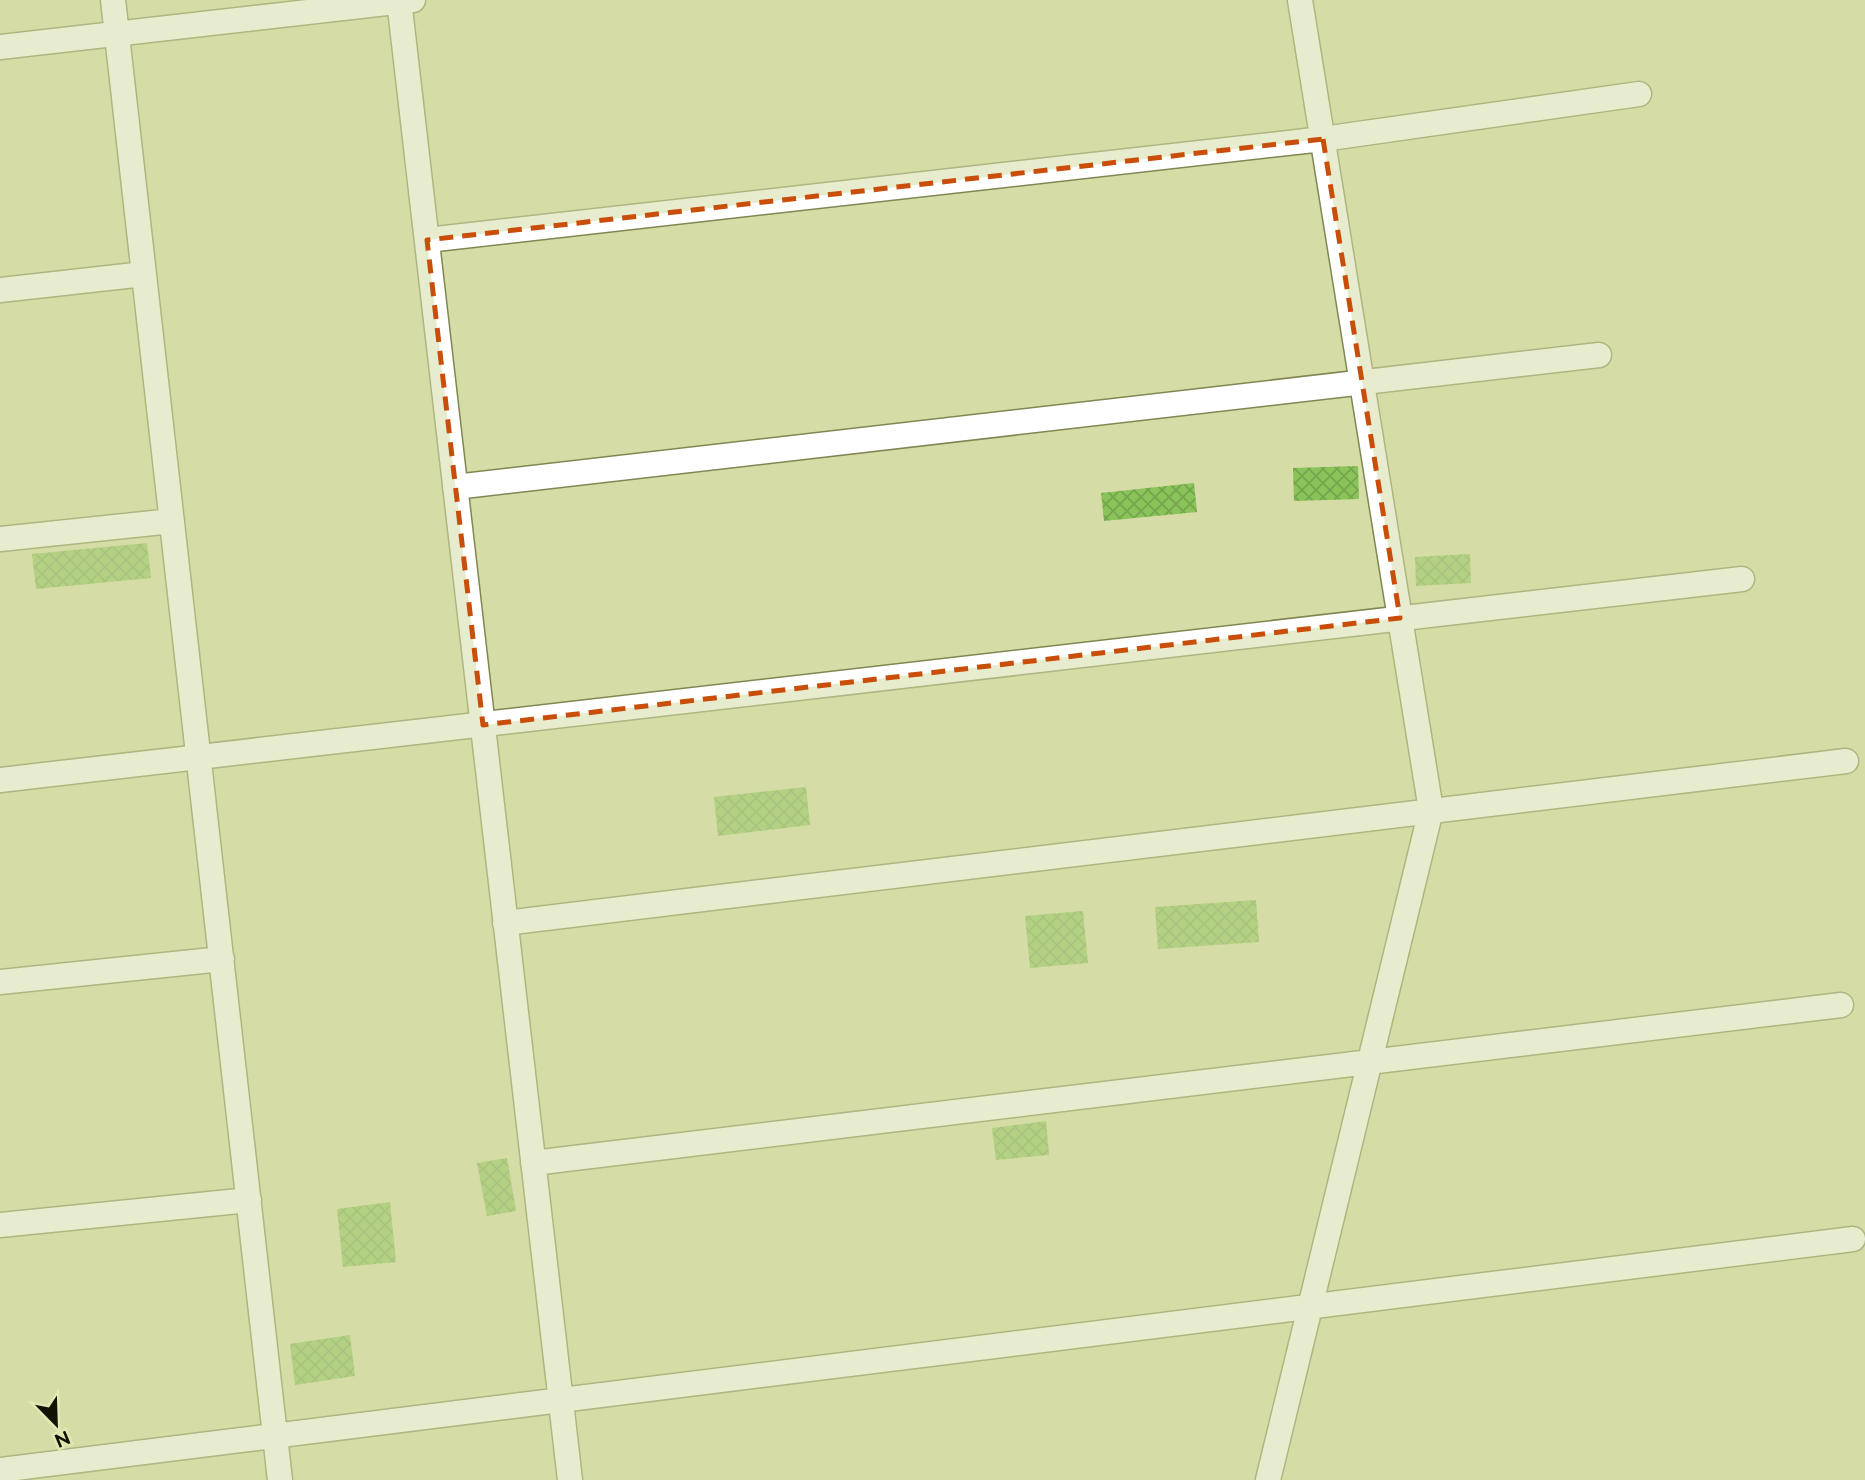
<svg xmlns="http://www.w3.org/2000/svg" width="1865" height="1480" font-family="Raleway,sans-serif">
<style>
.building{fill:url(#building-cross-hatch)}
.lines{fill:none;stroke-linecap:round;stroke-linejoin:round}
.street-casing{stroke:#818653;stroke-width:27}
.street{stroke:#fff;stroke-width:24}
.marked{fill:none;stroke:#c84e0a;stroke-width:5;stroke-dasharray:14 9;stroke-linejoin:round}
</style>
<defs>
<pattern id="building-cross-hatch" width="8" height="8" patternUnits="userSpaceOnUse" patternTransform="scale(1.75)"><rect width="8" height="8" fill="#89c359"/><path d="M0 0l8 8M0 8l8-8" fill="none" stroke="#75a64c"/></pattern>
</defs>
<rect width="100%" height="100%" fill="#d6dca5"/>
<!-- building -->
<path class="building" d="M 1358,466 L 1359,499 L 1294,501 L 1293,468 Z
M 1194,483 L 1197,512 L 1104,521 L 1101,493 Z
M 147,543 L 151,578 L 36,589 L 32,554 Z
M 1470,554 L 1471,583 L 1416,586 L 1415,557 Z
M 806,787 L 810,825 L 718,836 L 714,797 Z
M 1256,900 L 1259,942 L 1158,949 L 1155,907 Z
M 1083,911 L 1088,963 L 1030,968 L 1025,916 Z
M 1046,1121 L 1049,1155 L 996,1160 L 992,1128 Z
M 507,1158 L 516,1211 L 487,1216 L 477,1163 Z
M 390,1202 L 396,1262 L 343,1267 L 337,1209 Z
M 350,1335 L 355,1376 L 295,1385 L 290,1344 Z"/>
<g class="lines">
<defs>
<path id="street" d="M 113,0 L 280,1480
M 399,0 L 570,1480
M 0,47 L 413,0
M 427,240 L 1323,139 L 1639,94
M 0,290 L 144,274
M 455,487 L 1599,355
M 0,539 L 172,521
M 0,780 L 1742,579
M 505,923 L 1846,761
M 0,982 L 222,959
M 533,1163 L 1841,1005
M 0,1225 L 249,1200
M 0,1470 L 1853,1239
M 1268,1480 L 1431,810 L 1300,0"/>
</defs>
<!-- street casing -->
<use href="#street" class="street-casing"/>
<!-- street -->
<use href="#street" class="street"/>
</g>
<!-- marked area -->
<path d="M0 0H1865V1480H0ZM 1323,139 L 1400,618 L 483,725 L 427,240 Z" fill="#d6dca5" fill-opacity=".55" fill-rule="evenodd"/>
<path class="marked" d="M 1323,139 L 1400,618 L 483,725 L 427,240 Z"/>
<!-- north arrow -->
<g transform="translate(56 1424) rotate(157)" stroke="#e3e9b2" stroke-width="5" paint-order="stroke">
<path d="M0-5L12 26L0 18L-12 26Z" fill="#111201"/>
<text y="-10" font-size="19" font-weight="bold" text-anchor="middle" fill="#111201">N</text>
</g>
</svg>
